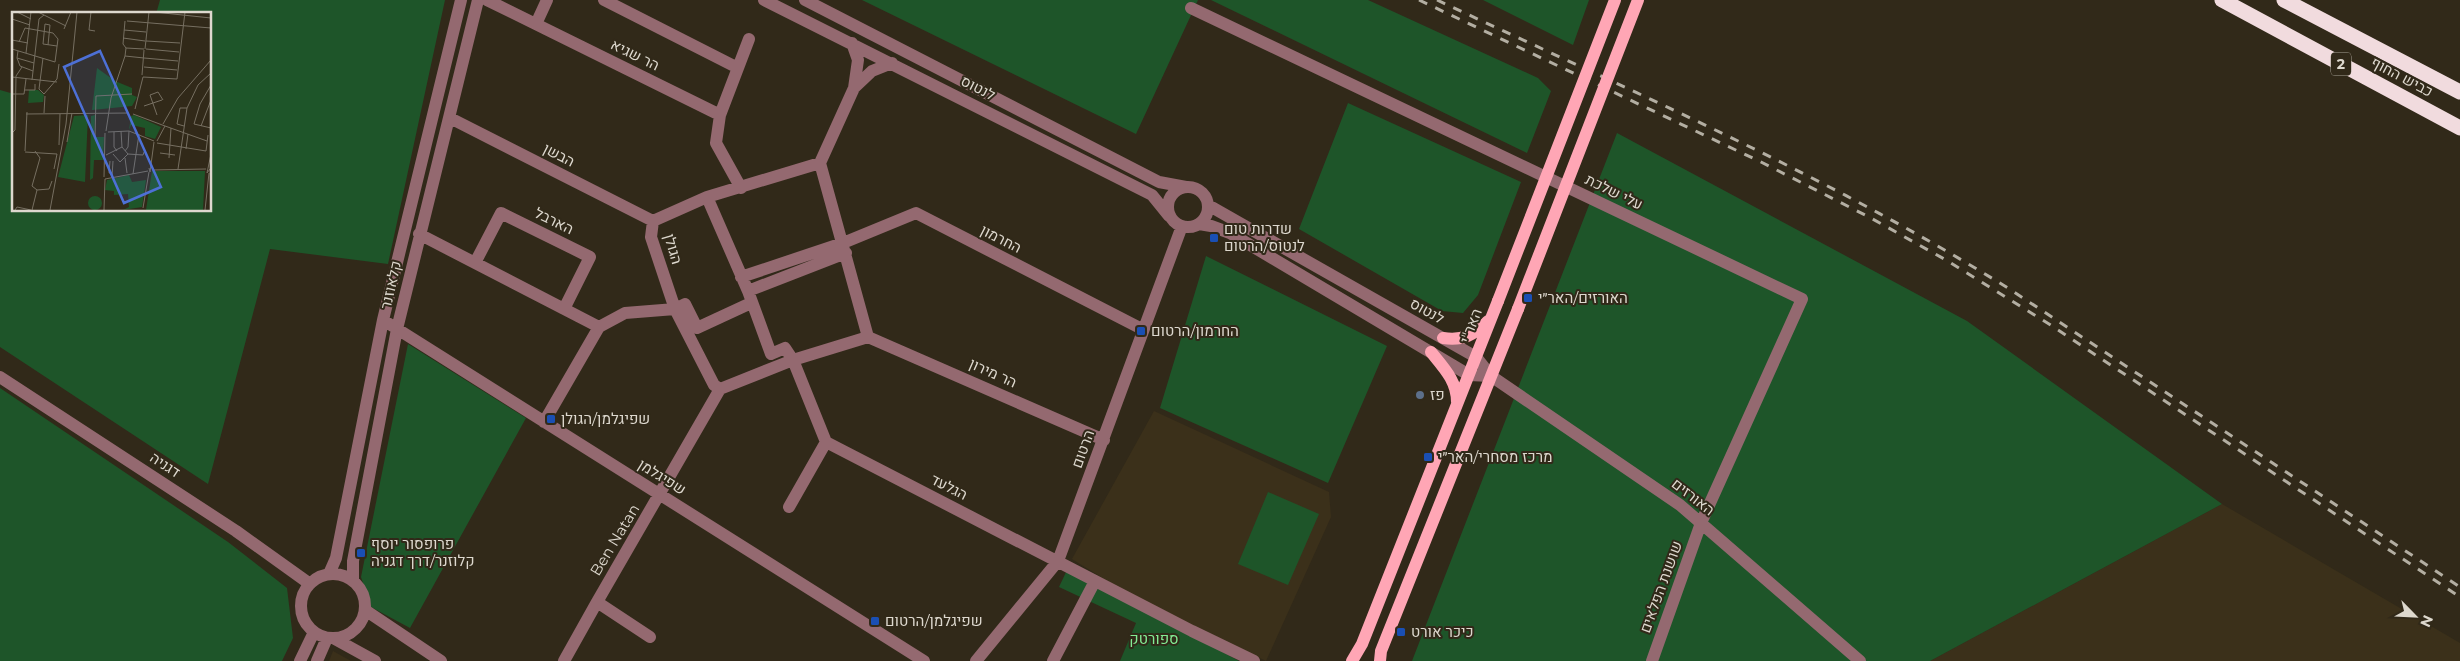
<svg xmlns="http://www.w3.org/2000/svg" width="2460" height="661" font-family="Montserrat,Heebo,sans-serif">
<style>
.built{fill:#3b301a}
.green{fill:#1e5529}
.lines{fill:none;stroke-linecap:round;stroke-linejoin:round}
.minor{stroke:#946970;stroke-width:12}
.major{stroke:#ffa6b5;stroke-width:12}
.highway{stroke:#f1dbde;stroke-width:15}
.rail{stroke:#b3aea2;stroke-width:3;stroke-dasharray:9 9;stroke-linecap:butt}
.major-bridge{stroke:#ffa6b5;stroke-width:12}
.transit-dot{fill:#1a4fb4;stroke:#312919;stroke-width:2}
.service-dot{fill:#5c6f8a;stroke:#312919;stroke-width:2}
.labels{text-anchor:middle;stroke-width:4;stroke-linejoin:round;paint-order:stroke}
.shield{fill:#312919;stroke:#a9a498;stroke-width:1}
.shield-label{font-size:14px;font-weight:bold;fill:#ddd8ce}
.street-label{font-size:15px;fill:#ddd8ce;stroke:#312919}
.poi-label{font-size:15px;fill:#ddd8ce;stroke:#312919;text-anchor:start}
.park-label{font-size:15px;fill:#83ec94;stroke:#312919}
.inset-road{fill:none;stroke:#766f61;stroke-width:1}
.view{fill:#4d70d6;fill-opacity:0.15;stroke:#4d70d6;stroke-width:2.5}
.inset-edge{fill:none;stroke:#ddd8ce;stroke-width:2.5}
</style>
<rect width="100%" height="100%" fill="#312919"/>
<!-- built -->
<path class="built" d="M 1154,411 L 1329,492 L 1331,517 L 1266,661 L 1122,590 L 1072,559 Z
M 2222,504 L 2460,643 L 2460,661 L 1930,661 Z
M 333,651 L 351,661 L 329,661 Z"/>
<!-- green -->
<path class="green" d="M 160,0 L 445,0 L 388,264 L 270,249 L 208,484 L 0,347 L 0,90 L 14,94 L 14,210 L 210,210 L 210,14 L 156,14 Z
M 862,0 L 1198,0 L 1136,134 Z
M 1211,0 L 1368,0 L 1538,78 L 1551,91 L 1527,153 Z
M 1483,0 L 1589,0 L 1573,45 Z
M 1348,103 L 1521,182 L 1478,295 L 1463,313 L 1442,311 L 1299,229 Z
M 1617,133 L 1967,321 L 2222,504 L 1930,661 L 1412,661 Z
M 1206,256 L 1387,346 L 1328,483 L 1160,408 Z
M 408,344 L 526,418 L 410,628 L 371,607 L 361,577 Z
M 0,388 L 228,542 L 287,588 L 293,638 L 282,661 L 0,661 Z
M 1268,492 L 1319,514 L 1288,585 L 1238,564 Z
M 1068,568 L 1239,661 L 1120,661 L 1136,623 L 1059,587 Z"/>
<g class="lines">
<!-- minor -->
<path class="minor" d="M 487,0 L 720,115
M 604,0 L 738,68
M 764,0 L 1152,195 L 1169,216
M 805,0 L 1159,182 L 1186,187
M 1191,8 L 1802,299 L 1701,523 L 1652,661
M 536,24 L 547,0
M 854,88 L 872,71 L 892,63
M 450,118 L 653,221
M 820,163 L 707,197 L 653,221 L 651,237 L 675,309 L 714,385 L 720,389 L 793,360 L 868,337 L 820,163 L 854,88 L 858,60 L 852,43
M1168 207a20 20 0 1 1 40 0a20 20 0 1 1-40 0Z
M 741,188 L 716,143 L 720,115 L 749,39
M 707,197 L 748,291 L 771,354 L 785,348 L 793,360 L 826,442 L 1192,631 L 1254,661
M 1208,205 L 1476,357 L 1491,376 L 1680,505 L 1860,661
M 1199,224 L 1211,226 L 1230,233 L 1469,375 L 1491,376
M 419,234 L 599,327
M 476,261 L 501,213 L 590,257 L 564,309
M 741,277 L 843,243 L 916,213 L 1142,329
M 748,291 L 846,253
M 383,320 L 924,661
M 599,327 L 625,313 L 675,309 L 685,304 L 697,328 L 751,303
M 868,337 L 1104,440
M 0,377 L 236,531 L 310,584
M 544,422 L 599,327
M 789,507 L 826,442
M 329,574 L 336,558 L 383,320 L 461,0
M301 606a32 32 0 1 1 64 0a32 32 0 1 1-64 0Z
M 353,581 L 353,561 L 397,329 L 478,0
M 365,610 L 441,661
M 650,637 L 597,602 L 720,389
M 335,639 L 375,661
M 300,661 L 314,632
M 317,661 L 327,638
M 564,661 L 597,602
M 976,661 L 1058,561 L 1182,226
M 1053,661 L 1095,581"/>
<!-- major -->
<path class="major" d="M 1443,338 C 1463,341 1474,335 1488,321
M 1431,352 C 1444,368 1457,381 1457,402
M 1352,661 L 1362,644 L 1498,301
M 1380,661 L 1381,651 L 1518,309"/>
<!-- highway -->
<path class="highway" d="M 2222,0 L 2460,128
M 2284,0 L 2460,92"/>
<!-- rail -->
<path class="rail" d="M 1419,0 L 1761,162 L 1869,217 L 1946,260 L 2049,324 L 2460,597
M 1437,0 C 1631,91 1829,176 2011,290 L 2460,587"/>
<!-- major-bridge -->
<path class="major-bridge" d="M 1498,301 L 1615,0
M 1518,309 L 1638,0"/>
</g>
<!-- markers -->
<g class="transit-dot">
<rect x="1209" y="233" width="10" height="10" rx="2.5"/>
<rect x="1523" y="293" width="10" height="10" rx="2.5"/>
<rect x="1136" y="326" width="10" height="10" rx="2.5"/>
<rect x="546" y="414" width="10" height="10" rx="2.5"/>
<rect x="1423" y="452" width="10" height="10" rx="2.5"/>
<rect x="356" y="548" width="10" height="10" rx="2.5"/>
<rect x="870" y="616" width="10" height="10" rx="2.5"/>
<rect x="1396" y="627" width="10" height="10" rx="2.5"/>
</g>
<circle class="service-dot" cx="1420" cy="395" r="5"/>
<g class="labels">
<!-- shield labels -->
<rect class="shield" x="2331" y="52.5" width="20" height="23" rx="4"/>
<g class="shield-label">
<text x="2341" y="69">2</text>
</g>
<!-- street labels -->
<g class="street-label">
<text transform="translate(635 55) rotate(26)" y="5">הר שגיא</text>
<text transform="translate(2402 77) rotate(28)" y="5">כביש החוף</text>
<text transform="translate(978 88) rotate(27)" y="5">לנטוס</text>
<text transform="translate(559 155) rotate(27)" y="5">הבשן</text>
<text transform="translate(1614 192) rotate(26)" y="5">עלי שלכת</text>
<text transform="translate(554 221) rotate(26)" y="5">הארבל</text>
<text transform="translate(1001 239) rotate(27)" y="5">החרמון</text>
<text transform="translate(673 249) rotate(74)" y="5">הגולן</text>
<text transform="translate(391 285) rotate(-77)" y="5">קלאוזנר</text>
<text transform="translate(1427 311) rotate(29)" y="5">לנטוס</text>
<text transform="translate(1471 326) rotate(-69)" y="5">האר"י</text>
<text transform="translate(993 373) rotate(24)" y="5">הר מירון</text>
<text transform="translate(1083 449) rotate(-70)" y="5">הרטום</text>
<text transform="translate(165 465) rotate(33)" y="5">דגניה</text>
<text transform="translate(662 477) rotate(32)" y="5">שפיגלמן</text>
<text transform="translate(949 487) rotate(27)" y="5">הגלעד</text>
<text transform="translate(1693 497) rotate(38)" y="5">האורזים</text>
<text transform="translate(615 540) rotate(-59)" y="5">Ben Natan</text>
<text transform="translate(1661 587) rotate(-70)" y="5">שושנת הפלאים</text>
</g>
<!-- poi labels -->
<g class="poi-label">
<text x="1224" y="234">שדרות טום<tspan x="1224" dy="17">לנטוס/הרטום</tspan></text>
<text x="1538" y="303">האורזים/האר״י</text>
<text x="1151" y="336">החרמון/הרטום</text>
<text x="1430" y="400">פז</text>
<text x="561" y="424">שפיגלמן/הגולן</text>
<text x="1438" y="462">מרכז מסחרי/האר״י</text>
<text x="371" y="549">פרופסור יוסף<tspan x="371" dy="17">קלוזנר/דרך דגניה</tspan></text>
<text x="885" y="626">שפיגלמן/הרטום</text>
<text x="1411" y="637">כיכר אורט</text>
</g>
<!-- park labels -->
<g class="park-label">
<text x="1154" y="644">ספורטק</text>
</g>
</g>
<!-- overview -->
<g transform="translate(12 12)">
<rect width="199" height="199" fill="#312919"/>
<path d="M 85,56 L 103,69 L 120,76 L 120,83 L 125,85 L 120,94 L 80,98 ZM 17,78 L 26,78 L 32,83 L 31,90 L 16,91 ZM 76,103 L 73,170 L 46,165 L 62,104 ZM 83,103 L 82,125 L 92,125 L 91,148 L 82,148 L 81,166 L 78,168 L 79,104 ZM 122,103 L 149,115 L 143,127 L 133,124 L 133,116 L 119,113 L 117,118 L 119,104 ZM 140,159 L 193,159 L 191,198 L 134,198 ZM 117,163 L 120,170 L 134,168 L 130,195 L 111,198 L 117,195 L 116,182 L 102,183 L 102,179 L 93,178 L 95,168 ZM76 191a7 7 0 1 1 14 0a7 7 0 1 1-14 0Z" fill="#1e5529"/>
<path class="inset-road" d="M 5,0 L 19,7M 26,0 L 54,14M 79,0 L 77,18 L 83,19M 142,0 L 199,6M 0,7 L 18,13M 115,9 L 199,16M 52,17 L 59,0M 112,18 L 134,20M 111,26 L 133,29M 0,28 L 16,31M 134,29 L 168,31M 7,30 L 13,16 L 41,21 L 46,27 L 43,50M 36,33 L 38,13 L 33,12 L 31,32 L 45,34M 114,36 L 132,37M 0,37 L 43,50M 133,37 L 137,0M 134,37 L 167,40M 6,39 L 5,46 L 22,51M 14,41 L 19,0M 113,44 L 132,46M 5,46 L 8,54 L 21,59M 31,46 L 27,77 L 32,82 L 45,67 L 47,52M 132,46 L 166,49M 132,55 L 165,58M 130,63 L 132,38M 0,65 L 45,70M 131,65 L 165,67 L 173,0M 20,68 L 27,7 L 32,3M 199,73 L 188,92 L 182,112 L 199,116M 13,78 L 23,78 L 23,72M 0,82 L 12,82 L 14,67M 132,94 L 150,88M 123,97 L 131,65M 32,101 L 33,84M 14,102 L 117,101M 121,102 L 153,114M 145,103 L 138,83 L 146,80 L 151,88M 151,112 L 166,86 L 199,48M 172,114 L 165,112 L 168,96 L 175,96M 189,114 L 199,88M 94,119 L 99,86 L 113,44 L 114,36 L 111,32 L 113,9M 109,119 L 110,135M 96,120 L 117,119 L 142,129M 102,120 L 102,135 L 105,139M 0,121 L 3,118 L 4,64 L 10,55M 83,125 L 84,84 L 120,82M 145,129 L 153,114 L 195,129M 55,130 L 60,101M 145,131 L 194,139 L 196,123M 47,133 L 48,102M 174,137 L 176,122M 13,139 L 15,100M 23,139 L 28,146 L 20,174 L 25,178 L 37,177 L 40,169M 113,139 L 116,135 L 117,119M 13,140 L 45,142 L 42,157M 148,141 L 163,143M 116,142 L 131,143 L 132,140M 94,143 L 110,135 L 116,142 L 108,150 L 101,142M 113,146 L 115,161M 157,146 L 159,116M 98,149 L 97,161 L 100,161M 137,156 L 138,160 L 142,130M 166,157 L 175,96 L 186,73 L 199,61M 198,157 L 195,161 L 199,142M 140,158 L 194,157M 121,162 L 127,122M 92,165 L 93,121M 100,165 L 101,149M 93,167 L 136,159M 131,196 L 137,160M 3,198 L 5,195 L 19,198M 20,198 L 25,178M 38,198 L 54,112 L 65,0M 92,198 L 93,167M 193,198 L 197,161"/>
<path class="view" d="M 88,39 L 149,175 L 112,191 L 52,55 Z"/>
<rect width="199" height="199" class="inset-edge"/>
</g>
<!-- north arrow -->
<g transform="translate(2415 616) rotate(114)" stroke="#312919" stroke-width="4" paint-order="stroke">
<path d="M0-4L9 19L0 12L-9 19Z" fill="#ddd8ce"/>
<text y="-8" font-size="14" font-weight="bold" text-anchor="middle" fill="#ddd8ce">N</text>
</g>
</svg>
